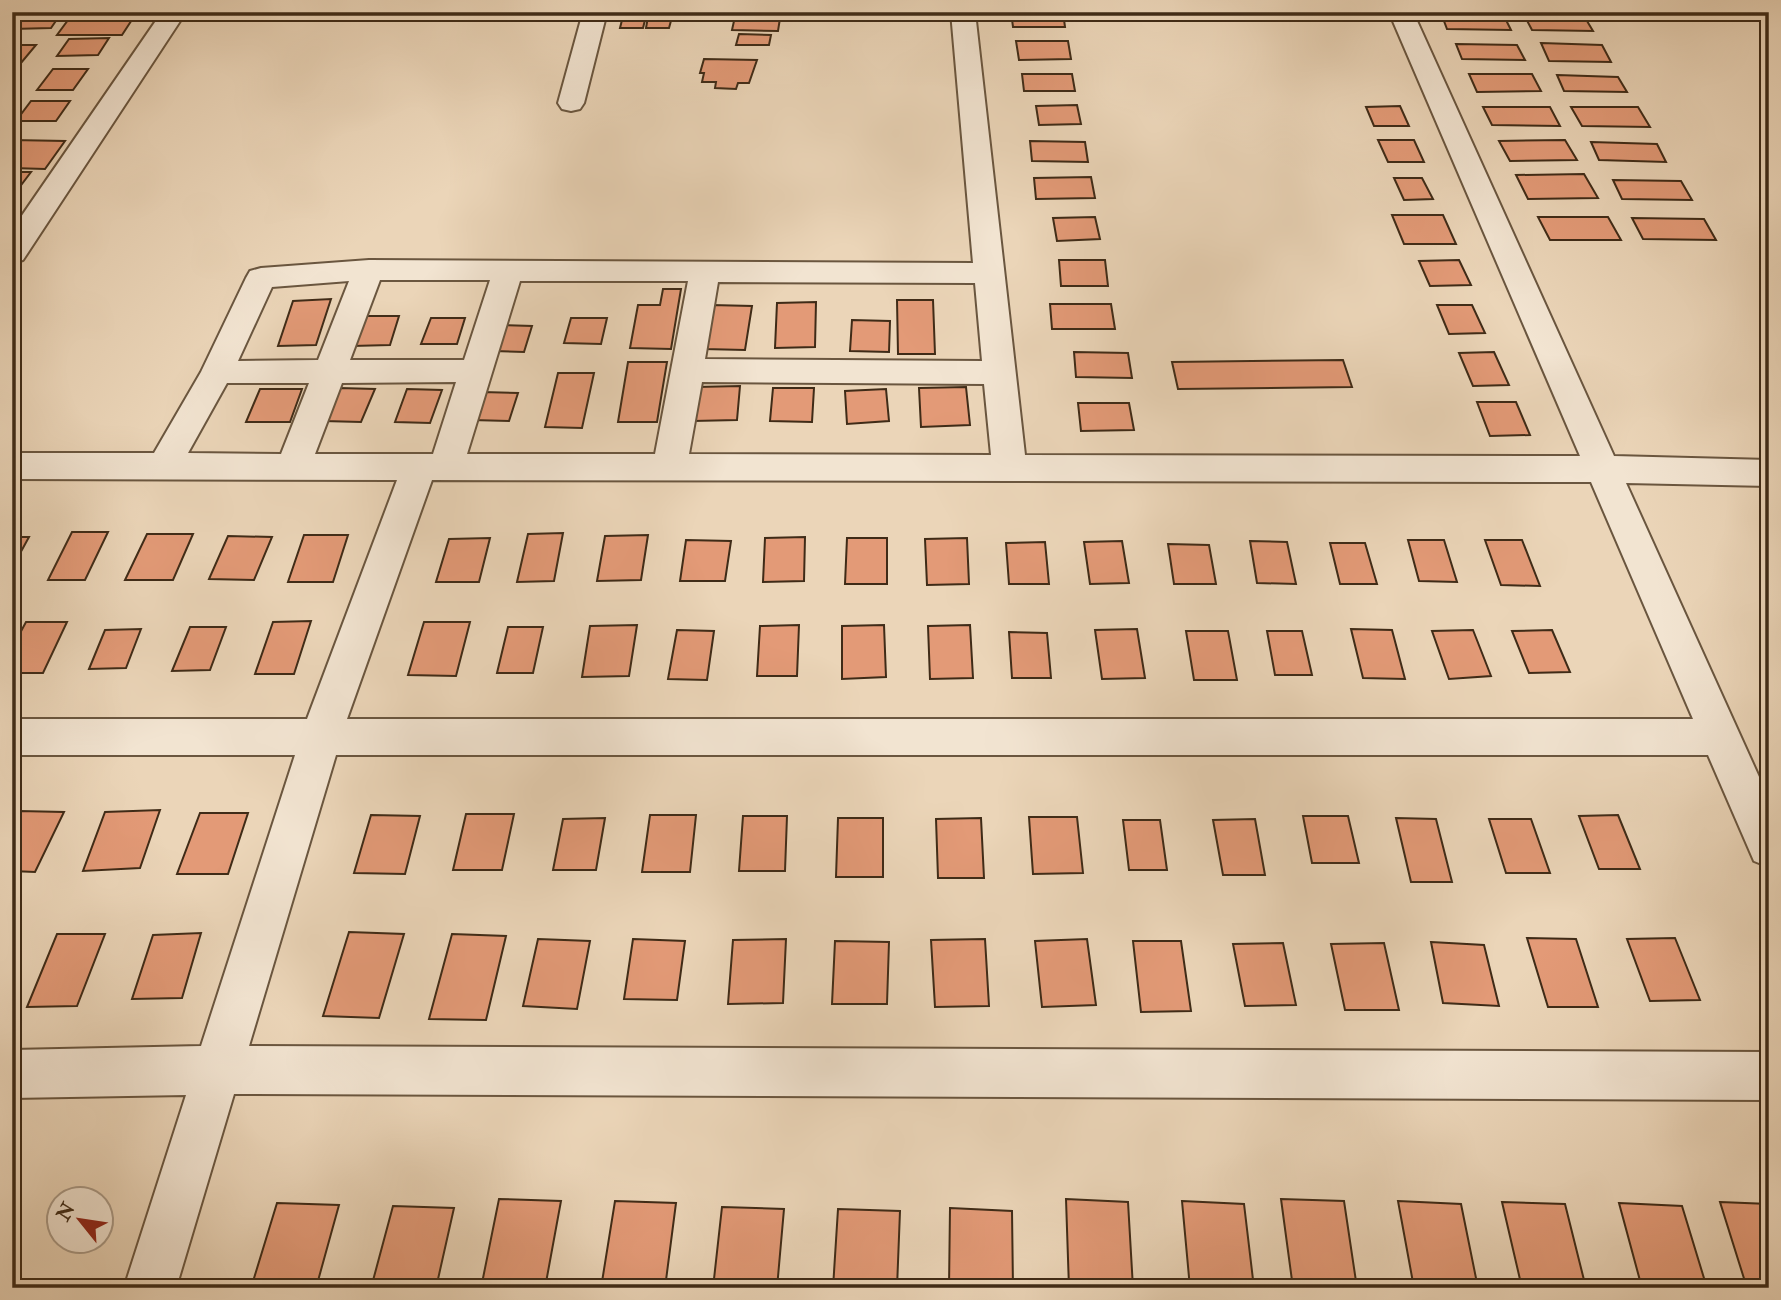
<svg xmlns="http://www.w3.org/2000/svg" width="1781" height="1300" font-family="'IM FELL Double Pica',serif">
<style>
.building{fill:#e39a77;stroke:#3f2b17;stroke-width:2}
.lines{fill:none;stroke-linecap:round;stroke-linejoin:round}
.minor-casing{stroke:#6a563f;stroke-width:4}
.minor{fill:#f2e4d1;fill-rule:evenodd}
</style>
<rect width="100%" height="100%" fill="#ebd5b8"/>
<filter id="stains"><feTurbulence type="fractalNoise" baseFrequency=".00286" numOctaves="4"/><feColorMatrix values="0 0 0 0 .2 0 0 0 0 .09 0 0 0 0 .02 0 0 0 .5 -.17"/></filter>
<radialGradient id="worn" r=".72"><stop offset=".6" stop-color="#630" stop-opacity="0"/><stop offset="1" stop-color="#630" stop-opacity=".3"/></radialGradient>
<!-- building -->
<path class="building" d="M 15,12 L 62,12 L 51,28 L 12,29 L 12,16 Z
M 74,12 L 137,12 L 122,35 L 57,35 Z
M 736,12 L 781,12 L 778,31 L 732,30 Z
M 1011,12 L 1063,12 L 1065,27 L 1013,27 Z
M 1441,13 L 1503,14 L 1511,30 L 1447,29 Z
M 1524,15 L 1584,16 L 1593,31 L 1532,30 Z
M 623,16 L 646,16 L 643,28 L 620,28 Z
M 648,17 L 672,17 L 669,28 L 646,28 Z
M 739,34 L 771,35 L 769,45 L 736,45 Z
M 109,38 L 98,55 L 57,56 L 69,39 Z
M 1016,41 L 1068,41 L 1071,59 L 1019,60 Z
M 1541,43 L 1602,45 L 1611,62 L 1549,61 Z
M 1456,44 L 1517,45 L 1525,60 L 1462,59 Z
M 12,45 L 36,45 L 16,69 L 12,69 Z
M 704,59 L 757,60 L 749,83 L 738,83 L 736,89 L 715,88 L 716,82 L 702,82 L 704,73 L 700,73 Z
M 53,69 L 88,69 L 73,90 L 37,90 Z
M 1022,74 L 1072,74 L 1075,91 L 1024,91 Z
M 1469,74 L 1532,74 L 1541,91 L 1477,92 Z
M 1557,75 L 1618,77 L 1627,92 L 1564,91 Z
M 31,101 L 70,101 L 56,121 L 16,121 Z
M 1077,105 L 1081,124 L 1039,125 L 1036,106 Z
M 1400,106 L 1409,126 L 1374,126 L 1366,107 Z
M 1483,107 L 1550,107 L 1560,126 L 1492,125 Z
M 1571,107 L 1638,107 L 1650,127 L 1582,126 Z
M 12,140 L 65,141 L 45,169 L 12,168 Z
M 1378,140 L 1414,140 L 1424,162 L 1388,162 Z
M 1565,140 L 1577,160 L 1510,161 L 1499,141 Z
M 1030,141 L 1085,142 L 1088,162 L 1032,161 Z
M 1591,142 L 1657,144 L 1666,162 L 1599,160 Z
M 12,172 L 31,172 L 12,197 Z
M 1584,174 L 1598,198 L 1528,199 L 1516,175 Z
M 1091,177 L 1095,198 L 1036,199 L 1034,178 Z
M 1394,178 L 1422,178 L 1433,199 L 1404,200 Z
M 1613,180 L 1681,181 L 1692,200 L 1622,199 Z
M 1392,215 L 1443,215 L 1456,244 L 1404,244 Z
M 1095,217 L 1100,239 L 1057,241 L 1053,218 Z
M 1538,217 L 1608,217 L 1621,240 L 1550,240 Z
M 1632,218 L 1704,219 L 1716,240 L 1643,239 Z
M 1059,260 L 1105,260 L 1108,286 L 1061,286 Z
M 1459,260 L 1471,285 L 1430,286 L 1419,261 Z
M 663,289 L 681,289 L 671,349 L 630,348 L 638,305 L 660,305 Z
M 331,299 L 316,345 L 278,346 L 293,301 Z
M 897,300 L 933,300 L 935,354 L 898,354 Z
M 816,302 L 815,347 L 775,348 L 777,303 Z
M 1050,304 L 1111,304 L 1115,329 L 1052,329 Z
M 711,305 L 752,306 L 745,350 L 704,349 Z
M 1437,305 L 1472,305 L 1485,333 L 1449,334 Z
M 362,316 L 399,316 L 390,345 L 352,346 Z
M 431,318 L 465,318 L 457,344 L 421,344 Z
M 571,318 L 607,318 L 601,344 L 564,343 Z
M 852,320 L 890,321 L 889,352 L 850,351 Z
M 503,325 L 532,326 L 524,352 L 494,351 Z
M 1074,352 L 1128,353 L 1132,378 L 1076,377 Z
M 1494,352 L 1509,385 L 1473,386 L 1459,353 Z
M 1343,360 L 1352,387 L 1178,389 L 1172,362 Z
M 628,362 L 667,362 L 657,422 L 618,422 Z
M 558,373 L 594,373 L 582,428 L 545,427 Z
M 740,386 L 737,420 L 693,421 L 696,387 Z
M 966,387 L 970,425 L 921,427 L 919,388 Z
M 339,388 L 375,389 L 361,422 L 324,421 Z
M 773,388 L 814,388 L 812,422 L 770,421 Z
M 260,389 L 302,389 L 290,422 L 246,422 Z
M 407,389 L 442,390 L 430,423 L 395,422 Z
M 886,389 L 889,421 L 847,424 L 845,391 Z
M 482,392 L 518,393 L 509,421 L 472,420 Z
M 1477,402 L 1516,402 L 1530,435 L 1490,436 Z
M 1078,403 L 1129,403 L 1134,430 L 1081,431 Z
M 72,532 L 108,532 L 85,580 L 48,580 Z
M 563,533 L 554,581 L 517,582 L 528,534 Z
M 147,534 L 193,534 L 173,580 L 125,580 Z
M 304,535 L 348,535 L 333,582 L 288,582 Z
M 648,535 L 641,580 L 597,581 L 605,536 Z
M 228,536 L 272,537 L 254,580 L 209,579 Z
M 12,537 L 29,537 L 12,568 Z
M 805,537 L 804,581 L 763,582 L 765,538 Z
M 490,538 L 479,582 L 436,582 L 449,539 Z
M 847,538 L 887,538 L 887,584 L 845,584 Z
M 967,538 L 969,584 L 927,585 L 925,539 Z
M 686,540 L 731,541 L 725,581 L 680,581 Z
M 1408,540 L 1444,540 L 1457,582 L 1419,581 Z
M 1485,540 L 1522,540 L 1540,586 L 1501,585 Z
M 1122,541 L 1129,583 L 1090,584 L 1084,542 Z
M 1250,541 L 1287,542 L 1296,584 L 1257,583 Z
M 1045,542 L 1049,584 L 1009,584 L 1006,543 Z
M 1330,543 L 1365,543 L 1377,584 L 1340,584 Z
M 1168,544 L 1209,545 L 1216,584 L 1174,584 Z
M 311,621 L 294,674 L 255,674 L 273,622 Z
M 26,622 L 67,622 L 43,673 L 12,673 L 12,648 Z
M 424,622 L 470,622 L 456,676 L 408,675 Z
M 637,625 L 629,676 L 582,677 L 590,626 Z
M 799,625 L 797,676 L 757,676 L 760,626 Z
M 884,625 L 886,677 L 842,679 L 842,626 Z
M 970,625 L 973,678 L 930,679 L 928,626 Z
M 190,627 L 226,627 L 210,670 L 172,671 Z
M 508,627 L 543,627 L 533,673 L 497,673 Z
M 141,629 L 126,668 L 89,669 L 105,630 Z
M 1137,629 L 1145,678 L 1102,679 L 1095,630 Z
M 1351,629 L 1392,630 L 1405,679 L 1363,678 Z
M 677,630 L 714,631 L 707,680 L 668,679 Z
M 1473,630 L 1491,676 L 1449,679 L 1432,631 Z
M 1552,630 L 1570,672 L 1529,673 L 1512,631 Z
M 1186,631 L 1228,631 L 1237,680 L 1194,680 Z
M 1267,631 L 1302,631 L 1312,675 L 1275,675 Z
M 1009,632 L 1047,633 L 1051,678 L 1012,678 Z
M 160,810 L 140,868 L 83,871 L 105,812 Z
M 19,811 L 64,812 L 35,872 L 12,871 L 12,826 Z
M 200,813 L 248,813 L 228,874 L 177,874 Z
M 466,814 L 514,814 L 502,870 L 453,870 Z
M 371,815 L 420,816 L 405,874 L 354,873 Z
M 650,815 L 696,815 L 690,872 L 642,872 Z
M 1618,815 L 1640,869 L 1599,869 L 1579,816 Z
M 743,816 L 787,816 L 785,871 L 739,871 Z
M 1303,816 L 1348,816 L 1359,863 L 1312,863 Z
M 1029,817 L 1077,817 L 1083,873 L 1033,874 Z
M 605,818 L 596,870 L 553,870 L 563,819 Z
M 838,818 L 883,818 L 883,877 L 836,877 Z
M 981,818 L 984,878 L 938,878 L 936,819 Z
M 1396,818 L 1436,819 L 1452,882 L 1411,882 Z
M 1255,819 L 1265,875 L 1223,875 L 1213,820 Z
M 1489,819 L 1531,819 L 1550,873 L 1506,873 Z
M 1123,820 L 1160,820 L 1167,870 L 1129,870 Z
M 349,932 L 404,934 L 379,1018 L 323,1016 Z
M 201,933 L 182,998 L 132,999 L 153,935 Z
M 57,934 L 105,934 L 77,1006 L 27,1007 Z
M 452,934 L 506,936 L 486,1020 L 429,1019 Z
M 1527,938 L 1576,939 L 1598,1007 L 1548,1007 Z
M 1675,938 L 1700,1000 L 1650,1001 L 1627,939 Z
M 538,939 L 590,941 L 577,1009 L 523,1006 Z
M 633,939 L 685,941 L 677,1000 L 624,999 Z
M 786,939 L 783,1003 L 728,1004 L 733,940 Z
M 985,939 L 989,1006 L 935,1007 L 931,940 Z
M 1087,939 L 1096,1005 L 1042,1007 L 1035,941 Z
M 835,941 L 889,942 L 887,1004 L 832,1004 Z
M 1133,941 L 1181,941 L 1191,1011 L 1141,1012 Z
M 1431,942 L 1484,945 L 1499,1006 L 1443,1003 Z
M 1283,943 L 1296,1005 L 1245,1006 L 1233,944 Z
M 1384,943 L 1399,1010 L 1345,1010 L 1331,944 Z
M 499,1199 L 561,1201 L 545,1288 L 481,1288 Z
M 1066,1199 L 1128,1202 L 1133,1288 L 1069,1288 Z
M 1281,1199 L 1344,1201 L 1357,1288 L 1293,1288 Z
M 615,1201 L 676,1203 L 665,1288 L 601,1288 Z
M 1182,1201 L 1244,1204 L 1254,1288 L 1190,1288 Z
M 1398,1201 L 1461,1204 L 1478,1288 L 1414,1288 Z
M 1502,1202 L 1565,1204 L 1586,1288 L 1522,1288 Z
M 1720,1202 L 1769,1204 L 1769,1288 L 1747,1288 Z
M 277,1203 L 339,1205 L 316,1288 L 251,1288 Z
M 1619,1203 L 1682,1206 L 1707,1288 L 1642,1288 Z
M 393,1206 L 454,1208 L 436,1288 L 371,1288 Z
M 722,1207 L 784,1209 L 777,1288 L 713,1288 Z
M 950,1208 L 1012,1211 L 1013,1288 L 949,1288 Z
M 838,1209 L 900,1211 L 897,1288 L 833,1288 Z"/>
<g class="lines">
<defs>
<path id="minor" d="M 162,12 L 186,12 L 23,260 L 12,263 L 12,230 Z
M 583,12 L 607,12 L 584,103 L 580,109 L 571,111 L 562,109 L 558,103 Z
M 951,12 L 975,12 L 1025,455 L 1580,456 L 1389,12 L 1413,12 L 1614,456 L 1769,460 L 1769,486 L 1626,483 L 1769,799 L 1769,867 L 1754,861 L 1708,755 L 336,755 L 249,1046 L 1769,1052 L 1769,1100 L 234,1094 L 176,1288 L 124,1288 L 186,1095 L 12,1098 L 12,1050 L 201,1046 L 295,755 L 12,755 L 12,719 L 307,719 L 397,480 L 12,479 L 12,453 L 154,453 L 201,372 L 246,278 L 250,271 L 261,268 L 369,260 L 973,263 ZM 380,280 L 490,280 L 464,360 L 350,360 ZM 349,281 L 318,360 L 238,361 L 272,287 ZM 520,281 L 688,281 L 655,454 L 467,454 ZM 718,282 L 975,283 L 982,361 L 705,359 ZM 456,382 L 433,454 L 315,454 L 342,383 ZM 702,382 L 984,384 L 991,455 L 689,454 ZM 227,383 L 309,383 L 281,454 L 188,453 ZM 432,480 L 1591,482 L 1693,719 L 347,719 Z"/>
</defs>
<!-- minor casing -->
<use href="#minor" class="minor-casing"/>
<!-- minor -->
<use href="#minor" class="minor"/>
</g>
<!-- margin -->
<rect width="1781" height="1300" fill="none" stroke="#ebd5b8" stroke-width="42"/>
<rect x="14" y="14" width="1753" height="1272" fill="none" stroke="#3f2b17" stroke-width="3.5"/>
<rect x="21" y="21" width="1739" height="1258" fill="none" stroke="#3f2b17" stroke-width="2"/>
<!-- north arrow -->
<g transform="translate(80 1220) rotate(300)"><circle r="33" fill="#f2e4d1" stroke="#aa9a87" stroke-width="2"/>
<path d="M0-5L12 26L0 18L-12 26Z" fill="#8f2418"/>
<text y="-10" font-size="19" font-weight="bold" text-anchor="middle" fill="#3f2b17">N</text>
</g>
<rect width="100%" height="100%" filter="url(#stains)"/>
<rect width="100%" height="100%" fill="url(#worn)"/>
</svg>
